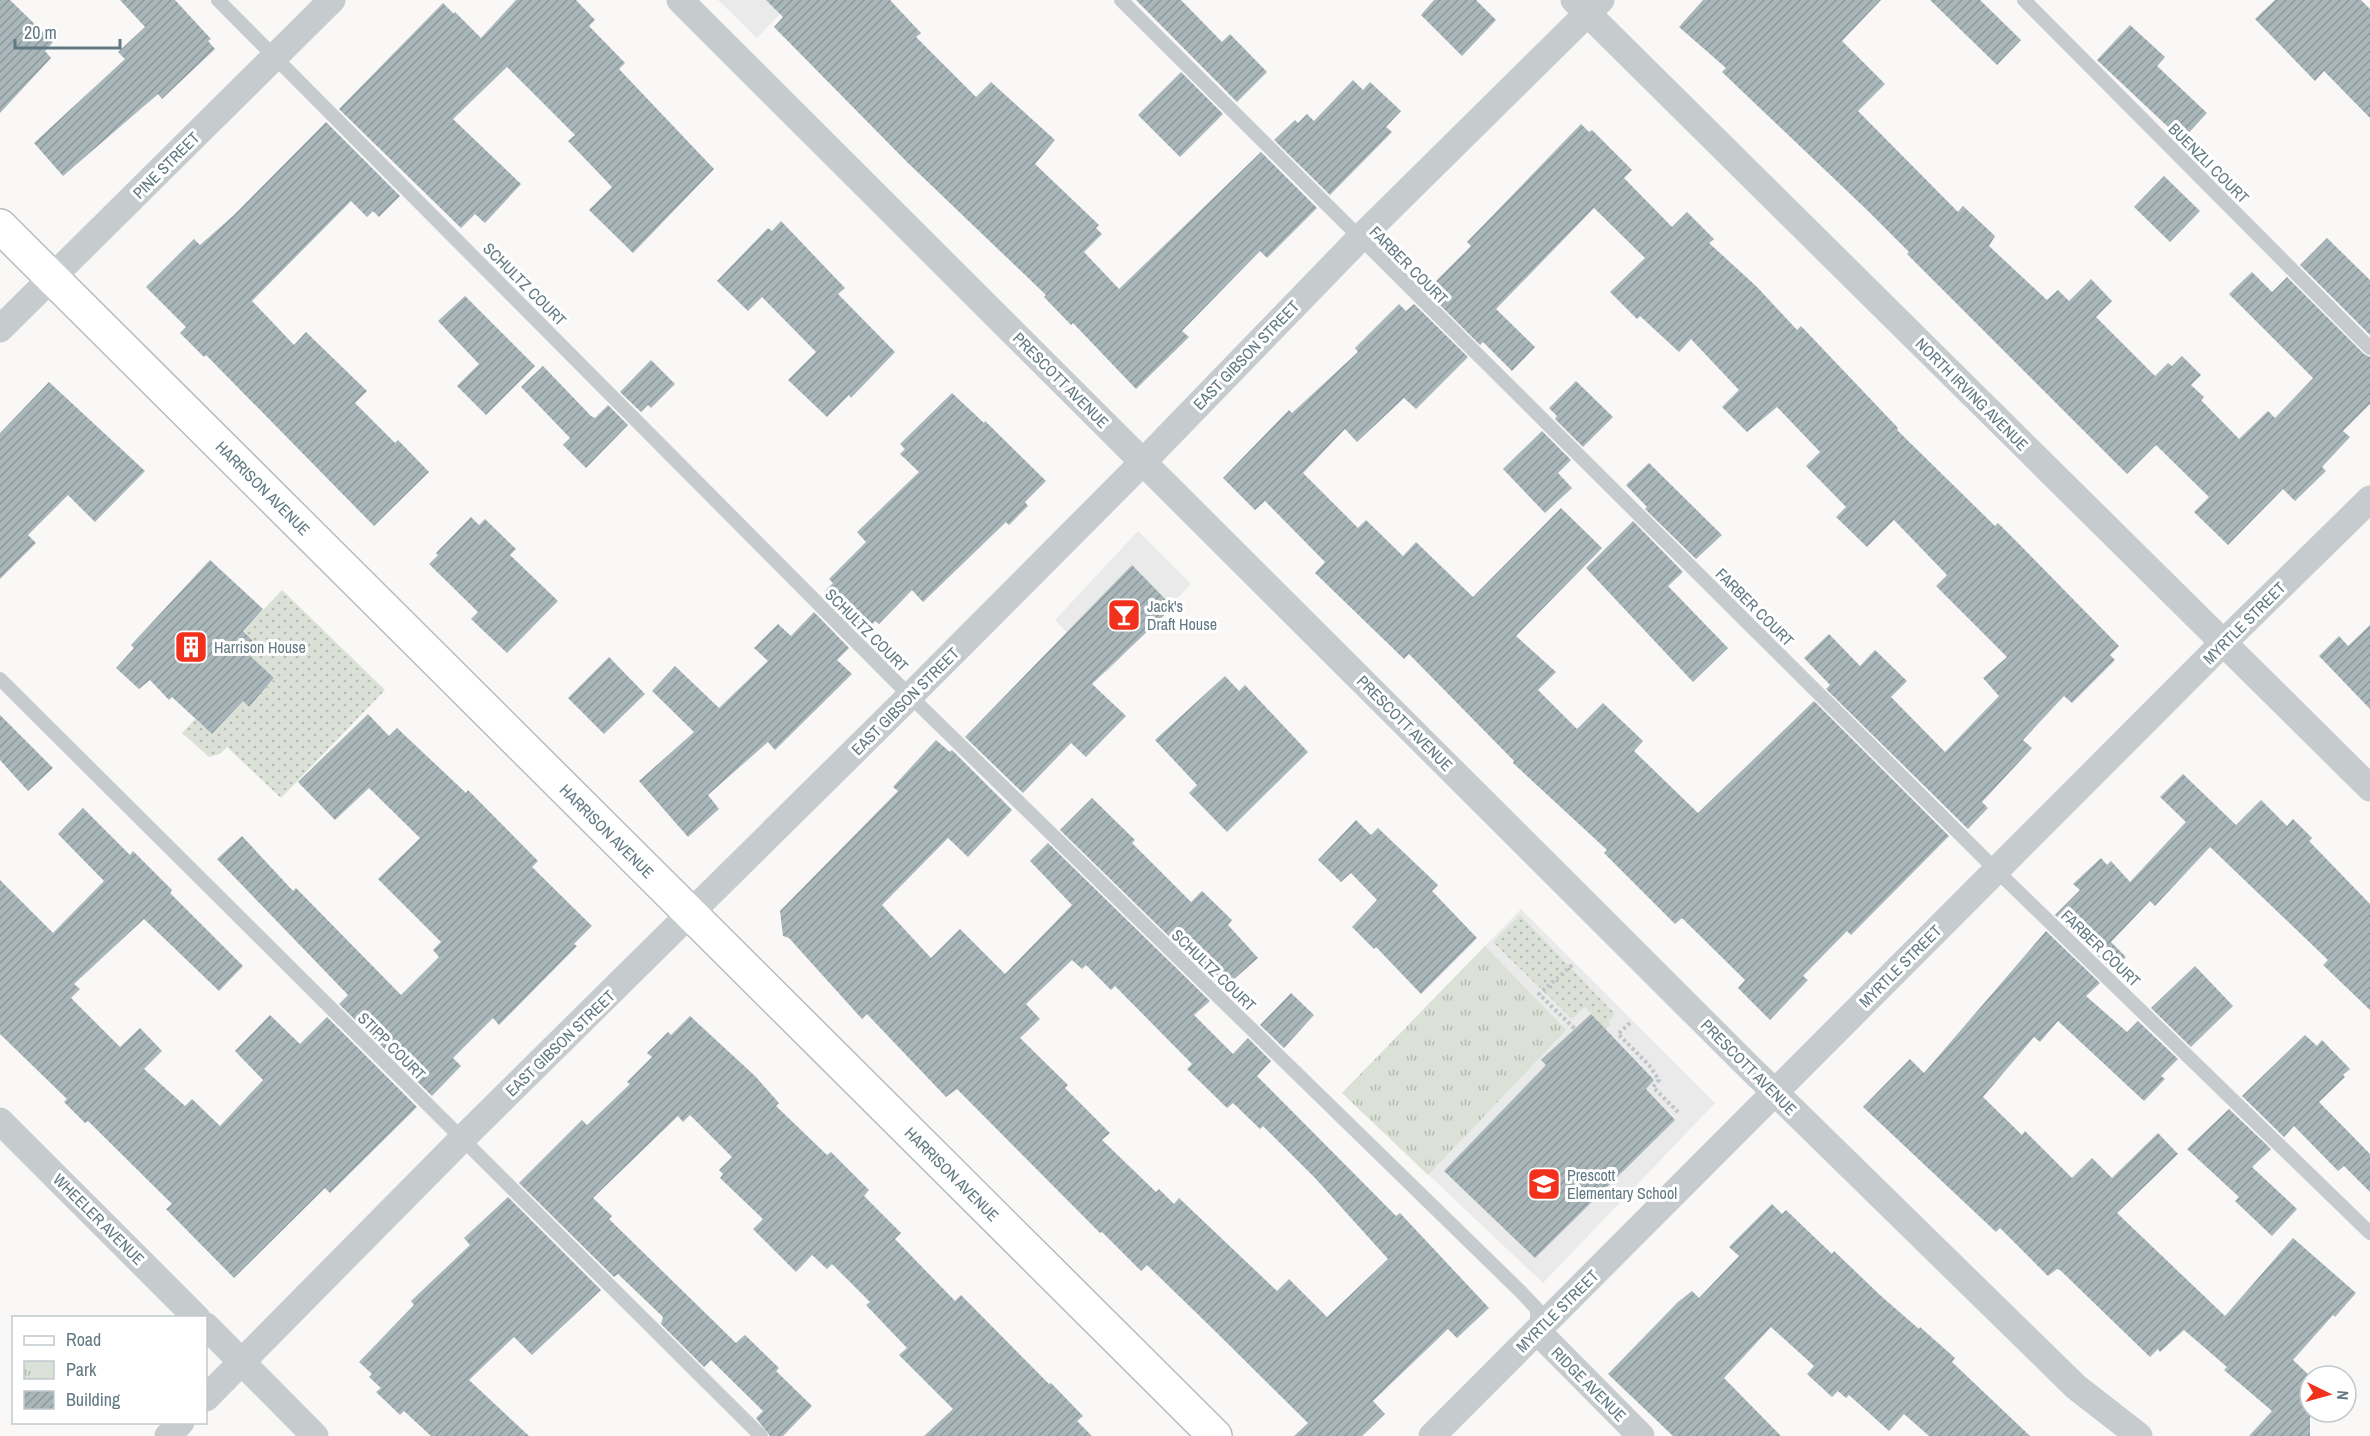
<svg xmlns="http://www.w3.org/2000/svg" width="2370" height="1436" font-family="'Archivo Narrow',sans-serif">
<style>
.built{fill:#e9eae9}
.grass{fill:url(#grass-dots)}
.park{fill:url(#park-tufts)}
.building{fill:url(#building-hatch);fill-rule:evenodd}
.lines{fill:none;stroke-linecap:round;stroke-linejoin:round}
.primary-casing{stroke:#b6bdc0;stroke-width:36}
.path{stroke:#c1c4c6;stroke-width:4;stroke-dasharray:3 3;stroke-linecap:butt}
.lane{stroke:#c6cbce;stroke-width:14}
.street{stroke:#c6cbce;stroke-width:27}
.primary{stroke:#fff;stroke-width:33}
.labels{text-anchor:middle;stroke-width:6;stroke-linejoin:round;paint-order:stroke}
.street-label{font-size:16px;fill:#617983;stroke:#fff}
.poi-label{font-size:16px;fill:#617983;stroke:#fff;text-anchor:start}
</style>
<defs>
<pattern id="grass-dots" width="8" height="8" patternUnits="userSpaceOnUse" patternTransform="scale(1.5)"><rect width="8" height="8" fill="#dbe1d6"/><path d="M2 2h.1M6 6h.1" fill="none" stroke="#b5bbb3" stroke-width="1.8" stroke-linecap="round"/></pattern>
<pattern id="park-tufts" width="24" height="20" patternUnits="userSpaceOnUse" patternTransform="scale(1.5)"><rect width="24" height="20" fill="#dbe1d6"/><path d="M3 7l-1-3M5 7V3M7 7l1-3M15 17l-1-3M17 17v-4M19 17l1-3" fill="none" stroke="#b5bbb3"/></pattern>
<pattern id="building-hatch" width="6" height="6" patternUnits="userSpaceOnUse" patternTransform="scale(1.5)"><rect width="6" height="6" fill="#a9b6ba"/><path d="M-1 1l2-2M0 6l6-6M5 7l2-2" fill="none" stroke="#8d999d"/></pattern>
</defs>
<rect width="100%" height="100%" fill="#f9f8f6"/>
<!-- built -->
<path class="built" d="M 718,0 L 793,0 L 757,38 Z
M 1138,531 L 1191,584 L 1106,673 L 1055,620 Z
M 1521,909 L 1715,1103 L 1543,1283 L 1342,1093 Z"/>
<!-- grass -->
<path class="grass" d="M 282,590 L 385,690 L 281,798 L 227,747 L 220,754 L 209,757 L 182,733 L 195,719 L 212,734 L 243,701 L 249,707 L 274,679 L 243,653 L 254,642 L 243,631 Z
M 1520,915 L 1615,1014 L 1608,1022 L 1611,1025 L 1605,1029 L 1585,1007 L 1572,1019 L 1493,942 Z"/>
<!-- park -->
<path class="park" d="M 1485,946 L 1566,1030 L 1428,1175 L 1342,1093 Z"/>
<!-- building -->
<path class="building" d="M 0,0 L 10,0 L 53,42 L 45,51 L 51,58 L 0,113 Z
M 120,0 L 175,0 L 211,39 L 208,41 L 215,49 L 162,99 L 158,94 L 63,176 L 34,143 L 125,59 L 118,52 L 145,27 Z
M 516,0 L 576,0 L 595,20 L 589,26 L 625,63 L 619,69 L 714,169 L 633,253 L 589,210 L 612,187 L 568,141 L 575,135 L 507,67 L 453,119 L 521,184 L 485,223 L 475,214 L 461,228 L 339,109 L 443,3 L 454,14 L 455,12 L 481,38 Z
M 766,0 L 890,0 L 921,33 L 916,37 L 976,97 L 991,82 L 1055,140 L 1035,164 L 1099,225 L 1096,228 L 1102,234 L 1084,252 L 1119,289 L 1261,152 L 1317,208 L 1267,258 L 1260,251 L 1182,331 L 1189,337 L 1136,389 L 1073,323 L 1071,325 L 1044,297 L 1046,295 L 908,163 L 774,27 L 783,17 Z
M 1136,0 L 1181,0 L 1222,42 L 1230,34 L 1267,72 L 1237,102 Z
M 1434,0 L 1476,0 L 1496,20 L 1462,56 L 1421,15 Z
M 1703,0 L 1881,0 L 1842,41 L 1885,84 L 1858,111 L 1958,212 L 1963,206 L 1995,236 L 1989,246 L 2047,300 L 2058,290 L 2069,301 L 2091,279 L 2112,301 L 2096,317 L 2155,376 L 2168,363 L 2172,366 L 2182,356 L 2201,375 L 2191,385 L 2204,397 L 2201,400 L 2239,439 L 2268,411 L 2275,418 L 2313,378 L 2229,294 L 2252,272 L 2272,292 L 2287,277 L 2364,354 L 2370,357 L 2370,404 L 2343,431 L 2350,437 L 2322,467 L 2326,471 L 2295,501 L 2283,489 L 2228,545 L 2194,512 L 2209,497 L 2156,445 L 2127,474 L 1907,254 L 1909,252 L 1866,209 L 1722,72 L 1726,68 L 1679,27 Z
M 1930,0 L 1980,0 L 2021,40 L 1997,65 Z
M 2275,0 L 2361,0 L 2370,9 L 2370,118 L 2324,71 L 2315,81 L 2255,19 Z
M 2130,25 L 2165,57 L 2157,66 L 2207,113 L 2182,140 L 2097,60 Z
M 1181,72 L 1223,114 L 1180,157 L 1138,115 Z
M 1353,80 L 1363,90 L 1370,82 L 1401,111 L 1386,127 L 1392,132 L 1330,195 L 1274,140 L 1295,120 L 1298,123 L 1307,114 L 1314,121 Z
M 326,122 L 400,196 L 379,217 L 373,211 L 367,217 L 351,201 L 252,301 L 294,345 L 306,332 L 367,391 L 355,403 L 395,443 L 398,440 L 429,472 L 374,526 L 206,355 L 204,357 L 180,333 L 186,327 L 146,287 L 194,239 L 200,245 L 234,215 Z
M 1581,124 L 1589,132 L 1592,130 L 1632,170 L 1624,178 L 1672,227 L 1687,212 L 1714,239 L 1709,243 L 1756,286 L 1797,330 L 1801,326 L 1898,428 L 1897,430 L 1995,526 L 1998,523 L 2021,546 L 2119,646 L 2110,655 L 2115,660 L 2072,703 L 2064,696 L 2023,740 L 2032,748 L 1982,802 L 1988,808 L 1968,829 L 1826,689 L 1830,685 L 1804,658 L 1829,634 L 1860,666 L 1875,650 L 1907,681 L 1891,697 L 1945,752 L 1999,696 L 1983,678 L 2007,657 L 1936,586 L 1947,575 L 1894,520 L 1867,547 L 1836,517 L 1846,507 L 1806,466 L 1820,452 L 1777,407 L 1747,432 L 1722,407 L 1739,390 L 1691,339 L 1679,352 L 1640,316 L 1637,319 L 1610,292 L 1645,258 L 1594,208 L 1496,309 L 1535,347 L 1512,371 L 1483,342 L 1480,345 L 1426,291 L 1471,246 L 1467,242 Z
M 2164,176 L 2200,211 L 2170,242 L 2134,207 Z
M 781,221 L 845,288 L 838,294 L 895,352 L 851,398 L 849,395 L 827,417 L 788,380 L 816,352 L 762,297 L 748,311 L 717,281 L 768,228 L 772,231 Z
M 2327,238 L 2370,280 L 2370,335 L 2300,265 Z
M 465,296 L 535,366 L 486,415 L 457,386 L 479,364 L 438,321 Z
M 1399,304 L 1406,311 L 1414,304 L 1468,357 L 1416,409 L 1404,398 L 1357,442 L 1345,429 L 1303,473 L 1358,528 L 1366,520 L 1403,556 L 1416,542 L 1473,597 L 1561,508 L 1602,548 L 1516,636 L 1556,672 L 1538,690 L 1577,729 L 1603,703 L 1643,741 L 1634,751 L 1698,813 L 1814,701 L 1949,836 L 1851,935 L 1847,931 L 1803,976 L 1808,980 L 1770,1020 L 1738,988 L 1745,980 L 1682,918 L 1675,924 L 1604,853 L 1607,850 L 1513,763 L 1514,761 L 1409,654 L 1404,659 L 1315,573 L 1325,562 L 1265,501 L 1255,510 L 1223,478 L 1289,410 L 1292,413 L 1358,352 L 1355,348 Z
M 651,360 L 675,384 L 651,408 L 648,405 L 641,412 L 620,392 Z
M 543,366 L 591,416 L 595,418 L 608,405 L 628,425 L 586,468 L 563,445 L 570,438 L 521,387 Z
M 1576,381 L 1613,417 L 1583,447 L 1555,419 L 1557,416 L 1549,408 Z
M 49,382 L 145,471 L 95,522 L 68,495 L 28,535 L 36,543 L 0,579 L 0,433 Z
M 952,393 L 984,423 L 985,421 L 1046,481 L 1025,502 L 1028,506 L 1009,525 L 1006,522 L 923,602 L 912,590 L 879,624 L 875,621 L 862,635 L 827,600 L 829,597 L 824,592 L 833,583 L 829,579 L 866,542 L 857,532 L 919,472 L 900,454 L 905,449 L 900,444 Z
M 1542,431 L 1571,460 L 1558,473 L 1572,488 L 1545,513 L 1503,469 Z
M 1649,463 L 1722,535 L 1696,559 L 1645,509 L 1647,507 L 1626,485 Z
M 471,517 L 479,525 L 485,519 L 516,549 L 510,555 L 558,601 L 507,653 L 471,619 L 478,612 L 429,564 L 438,555 L 436,553 Z
M 1633,521 L 1683,572 L 1668,586 L 1728,648 L 1693,682 L 1586,568 Z
M 210,560 L 263,609 L 243,631 L 254,642 L 245,651 L 274,678 L 249,707 L 243,701 L 212,734 L 172,697 L 169,700 L 150,680 L 139,689 L 116,668 L 134,648 L 131,645 Z
M 1132,565 L 1173,607 L 1092,684 L 1126,716 L 1086,757 L 1071,743 L 1023,793 L 965,737 Z
M 814,612 L 849,648 L 837,660 L 852,674 L 775,750 L 768,742 L 708,795 L 719,809 L 688,837 L 639,781 L 694,732 L 652,691 L 675,666 L 719,708 L 768,661 L 754,648 L 778,624 L 791,636 Z
M 2370,625 L 2370,709 L 2319,656 L 2339,636 L 2348,646 Z
M 609,657 L 645,694 L 604,734 L 568,698 Z
M 1225,676 L 1239,691 L 1245,685 L 1308,752 L 1227,832 L 1189,793 L 1197,785 L 1155,740 Z
M 368,714 L 389,736 L 397,728 L 466,793 L 468,790 L 538,861 L 532,867 L 592,926 L 574,944 L 577,946 L 499,1025 L 493,1018 L 453,1058 L 461,1066 L 432,1096 L 339,1004 L 348,995 L 217,859 L 242,836 L 293,891 L 296,888 L 401,995 L 439,957 L 433,950 L 441,942 L 378,879 L 420,838 L 369,788 L 335,820 L 298,782 Z
M 0,715 L 53,768 L 28,791 L 0,760 Z
M 936,740 L 950,752 L 952,750 L 1012,810 L 968,857 L 948,838 L 882,905 L 931,958 L 960,929 L 1005,974 L 1072,905 L 1030,861 L 1048,843 L 1210,1001 L 1194,1015 L 1233,1054 L 1248,1038 L 1271,1061 L 1257,1076 L 1396,1216 L 1400,1213 L 1489,1308 L 1457,1338 L 1448,1329 L 1373,1401 L 1385,1414 L 1362,1436 L 1294,1436 L 1308,1423 L 1215,1331 L 1147,1265 L 1141,1271 L 1102,1232 L 1100,1233 L 957,1089 L 946,1097 L 867,1014 L 862,1019 L 789,938 L 783,936 L 780,911 L 898,791 L 893,787 ZM 1072,960 L 1082,969 L 1086,965 L 1111,990 L 1115,986 L 1192,1064 L 1187,1069 L 1227,1108 L 1233,1103 L 1260,1129 L 1263,1126 L 1315,1178 L 1388,1259 L 1327,1317 L 1289,1279 L 1277,1291 L 1179,1198 L 1174,1204 L 1159,1189 L 1156,1192 L 1102,1140 L 1110,1133 L 1065,1088 L 1068,1085 L 1020,1038 L 1040,1019 L 1026,1004 Z
M 2183,774 L 2236,825 L 2261,800 L 2287,826 L 2293,819 L 2312,838 L 2309,841 L 2370,904 L 2370,1010 L 2323,965 L 2328,960 L 2210,847 L 2155,906 L 2150,901 L 2111,942 L 2126,957 L 2112,970 L 2055,915 L 2080,890 L 2073,884 L 2101,858 L 2107,865 L 2111,861 L 2130,882 L 2186,822 L 2160,797 Z
M 1092,798 L 1135,840 L 1132,843 L 1191,902 L 1202,891 L 1232,920 L 1228,925 L 1258,958 L 1223,989 L 1060,830 Z
M 83,808 L 130,855 L 133,851 L 172,890 L 170,893 L 243,966 L 219,991 L 144,919 L 74,984 L 80,989 L 71,998 L 120,1047 L 140,1028 L 162,1051 L 144,1069 L 185,1106 L 192,1099 L 220,1126 L 263,1080 L 235,1051 L 270,1015 L 300,1044 L 327,1017 L 417,1107 L 330,1193 L 325,1188 L 234,1278 L 166,1209 L 172,1204 L 88,1121 L 85,1123 L 64,1102 L 67,1099 L 0,1034 L 0,880 L 53,933 L 104,881 L 58,834 Z
M 1356,820 L 1371,835 L 1378,828 L 1438,885 L 1432,891 L 1477,938 L 1421,994 L 1376,947 L 1374,949 L 1352,927 L 1377,900 L 1351,873 L 1341,882 L 1318,860 Z
M 2046,931 L 2100,983 L 2086,996 L 2127,1032 L 2138,1021 L 2178,1059 L 2161,1076 L 2165,1079 L 2144,1101 L 2058,1021 L 2040,1042 L 2034,1037 L 1983,1097 L 2022,1135 L 2025,1131 L 2072,1178 L 2092,1158 L 2112,1178 L 2158,1133 L 2178,1154 L 2117,1213 L 2225,1316 L 2293,1238 L 2356,1293 L 2335,1317 L 2333,1315 L 2293,1360 L 2310,1376 L 2310,1436 L 2249,1436 L 2272,1411 L 2224,1370 L 2227,1367 L 2184,1330 L 2160,1352 L 2158,1349 L 2150,1357 L 2060,1270 L 2057,1269 L 2048,1276 L 2000,1228 L 1996,1232 L 1863,1107 L 1910,1059 L 1924,1073 Z
M 2195,966 L 2233,1006 L 2191,1047 L 2151,1008 Z
M 1291,993 L 1314,1015 L 1284,1048 L 1260,1025 Z
M 1591,1014 L 1654,1080 L 1646,1089 L 1675,1120 L 1535,1258 L 1444,1171 L 1546,1065 L 1541,1060 Z
M 690,1016 L 755,1076 L 779,1103 L 776,1106 L 827,1155 L 831,1152 L 869,1190 L 864,1196 L 901,1233 L 895,1239 L 955,1301 L 961,1295 L 1049,1384 L 1051,1383 L 1083,1416 L 1077,1421 L 1092,1436 L 924,1436 L 953,1409 L 899,1355 L 907,1348 L 866,1305 L 870,1302 L 832,1264 L 827,1269 L 812,1255 L 796,1272 L 753,1229 L 763,1219 L 720,1178 L 723,1174 L 719,1170 L 732,1157 L 690,1115 L 683,1122 L 678,1116 L 593,1198 L 612,1216 L 609,1219 L 736,1343 L 745,1335 L 779,1368 L 776,1371 L 812,1406 L 783,1436 L 770,1436 L 756,1418 L 763,1411 L 711,1360 L 704,1367 L 661,1324 L 663,1317 L 618,1274 L 614,1277 L 519,1183 L 582,1120 L 587,1125 L 630,1084 L 627,1082 L 652,1057 L 647,1053 L 668,1032 L 671,1035 Z
M 2305,1035 L 2317,1046 L 2322,1040 L 2350,1069 L 2343,1075 L 2345,1077 L 2319,1102 L 2370,1154 L 2370,1192 L 2344,1166 L 2338,1171 L 2294,1126 L 2284,1137 L 2242,1096 Z
M 2229,1109 L 2271,1149 L 2252,1167 L 2297,1209 L 2272,1236 L 2235,1201 L 2239,1197 L 2187,1149 Z
M 508,1197 L 601,1290 L 532,1355 L 514,1337 L 469,1380 L 529,1436 L 431,1436 L 404,1411 L 400,1415 L 376,1392 L 381,1388 L 369,1377 L 372,1374 L 359,1362 L 414,1305 L 411,1301 L 470,1245 L 464,1238 Z
M 1772,1204 L 1782,1214 L 1786,1210 L 1832,1254 L 1834,1251 L 1881,1296 L 1919,1329 L 1920,1327 L 1955,1358 L 1952,1362 L 2030,1436 L 1929,1436 L 1904,1414 L 1889,1431 L 1849,1395 L 1846,1398 L 1838,1391 L 1832,1397 L 1807,1374 L 1814,1366 L 1771,1327 L 1724,1378 L 1781,1436 L 1673,1436 L 1608,1374 L 1678,1302 L 1692,1291 L 1699,1298 L 1739,1256 L 1729,1247 Z"/>
<g class="lines">
<defs>
<path id="primary" d="M 0,226 L 1215,1436"/>
</defs>
<!-- primary casing -->
<use href="#primary" class="primary-casing"/>
<!-- path -->
<path class="path" d="M 1572,965 L 1539,994 L 1575,1029
M 1630,1023 L 1618,1034 L 1649,1065 L 1659,1080 L 1653,1087 L 1678,1112"/>
<!-- lane -->
<path class="lane" d="M 218,0 L 910,696 L 1521,1292 L 1537,1309 L 1537,1329
M 1121,0 L 1996,870 L 2370,1233
M 2024,0 L 2370,348
M 0,679 L 761,1436"/>
<!-- street -->
<path class="street" d="M 680,0 L 1752,1070 L 2076,1387 L 2139,1436
M 1574,0 L 2370,788
M 0,329 L 332,0
M 0,1121 L 197,1318
M 206,1326 L 315,1436
M 1537,1331 L 1641,1436
M 206,1398 L 462,1139 L 910,696 L 1143,462 L 1359,239 L 1601,0
M 168,1436 L 181,1422
M 1432,1436 L 2224,642 L 2370,499"/>
<!-- primary -->
<use href="#primary" class="primary"/>
</g>
<!-- icons -->
<defs>
<symbol id="bar-square" viewBox="-11 -11 22 22"><rect x="-9" y="-9" width="18" height="18" rx="4" fill="#f2311c" stroke="#fff"/><path d="M-6-5H6L.8 .8V4.5H3.5V6h-7V4.5H-.8V.8Z" fill="#fff"/></symbol>
<symbol id="building-square" viewBox="-11 -11 22 22"><rect x="-9" y="-9" width="18" height="18" rx="4" fill="#f2311c" stroke="#fff"/><path d="M-4-6H4V6H1V3H-1V6H-4ZM-2.5-4.3h1.7v1.8h-1.7ZM.8-4.3h1.7v1.8H.8ZM-2.5-1h1.7V.8h-1.7ZM.8-1h1.7V.8H.8Z" fill="#fff"/></symbol>
<symbol id="school-square" viewBox="-11 -11 22 22"><rect x="-9" y="-9" width="18" height="18" rx="4" fill="#f2311c" stroke="#fff"/><path d="M0-5L7-2L0 1L-7-2ZM-4 1L0 2.5L4 1V4Q0 6-4 4Z" fill="#fff"/></symbol>
</defs>
<g fill-rule="evenodd">
<use href="#bar-square" x="1105" y="596" width="38" height="38"/>
<use href="#building-square" x="172" y="628" width="38" height="38"/>
<use href="#school-square" x="1525" y="1165" width="38" height="38"/>
</g>
<g class="labels">
<!-- street labels -->
<g class="street-label">
<text transform="translate(2209 163) rotate(45)" y="6">BUENZLI COURT</text>
<text transform="translate(166 165) rotate(-45)" y="6">PINE STREET</text>
<text transform="translate(1409 265) rotate(45)" y="6">FARBER COURT</text>
<text transform="translate(525 284) rotate(45)" y="6">SCHULTZ COURT</text>
<text transform="translate(1246 355) rotate(-46)" y="6">EAST GIBSON STREET</text>
<text transform="translate(1061 380) rotate(45)" y="6">PRESCOTT AVENUE</text>
<text transform="translate(1972 394) rotate(45)" y="6">NORTH IRVING AVENUE</text>
<text transform="translate(263 488) rotate(45)" y="6">HARRISON AVENUE</text>
<text transform="translate(1755 607) rotate(45)" y="6">FARBER COURT</text>
<text transform="translate(2244 623) rotate(-45)" y="6">MYRTLE STREET</text>
<text transform="translate(867 630) rotate(45)" y="6">SCHULTZ COURT</text>
<text transform="translate(905 701) rotate(-45)" y="6">EAST GIBSON STREET</text>
<text transform="translate(1405 723) rotate(45)" y="6">PRESCOTT AVENUE</text>
<text transform="translate(607 831) rotate(45)" y="6">HARRISON AVENUE</text>
<text transform="translate(2101 948) rotate(44)" y="6">FARBER COURT</text>
<text transform="translate(1900 966) rotate(-45)" y="6">MYRTLE STREET</text>
<text transform="translate(1214 970) rotate(44)" y="6">SCHULTZ COURT</text>
<text transform="translate(560 1043) rotate(-44)" y="6">EAST GIBSON STREET</text>
<text transform="translate(392 1046) rotate(45)" y="6">STIPP COURT</text>
<text transform="translate(1749 1067) rotate(45)" y="6">PRESCOTT AVENUE</text>
<text transform="translate(952 1174) rotate(45)" y="6">HARRISON AVENUE</text>
<text transform="translate(99 1219) rotate(45)" y="6">WHEELER AVENUE</text>
<text transform="translate(1557 1311) rotate(-45)" y="6">MYRTLE STREET</text>
<text transform="translate(1589 1384) rotate(45)" y="6">RIDGE AVENUE</text>
</g>
<!-- poi labels -->
<g class="poi-label">
<text x="1147" y="612">Jack's<tspan x="1147" dy="18">Draft House</tspan></text>
<text x="214" y="653">Harrison House</text>
<text x="1567" y="1181">Prescott<tspan x="1567" dy="18">Elementary School</tspan></text>
</g>
</g>
<!-- legend -->
<rect x="12" y="1316" width="195" height="108" fill="#ffffff" stroke="#c0c9cd" stroke-width="1.5"/>
<rect x="24" y="1336" width="30" height="9" fill="#ffffff" stroke="#c0c9cd" stroke-width="1.5"/>
<text x="66" y="1346" font-size="18" fill="#617983">Road</text>
<rect x="24" y="1361" width="30" height="18" fill="url(#park-tufts)" stroke="#c0c9cd" stroke-width="1.5"/>
<text x="66" y="1376" font-size="18" fill="#617983">Park</text>
<rect x="24" y="1391" width="30" height="18" fill="url(#building-hatch)" stroke="#c0c9cd" stroke-width="1.5"/>
<text x="66" y="1406" font-size="18" fill="#617983">Building</text>
<!-- north arrow -->
<g transform="translate(2328 1394) rotate(95)"><circle r="28" fill="#ffffff" stroke="#c0c9cd" stroke-width="1.5"/>
<path d="M0-4.5L10 22L0 15L-10 22Z" fill="#f2311c"/>
<text y="-9" font-size="16" font-weight="bold" text-anchor="middle" fill="#617983">N</text>
</g>
<!-- scale -->
<path d="M15 39v9h105v-9" fill="none" stroke="#617983" stroke-width="3"/>
<text x="24" y="39" font-size="18" fill="#617983" stroke="#ffffff" stroke-width="4.5" paint-order="stroke">20 m</text>
</svg>
